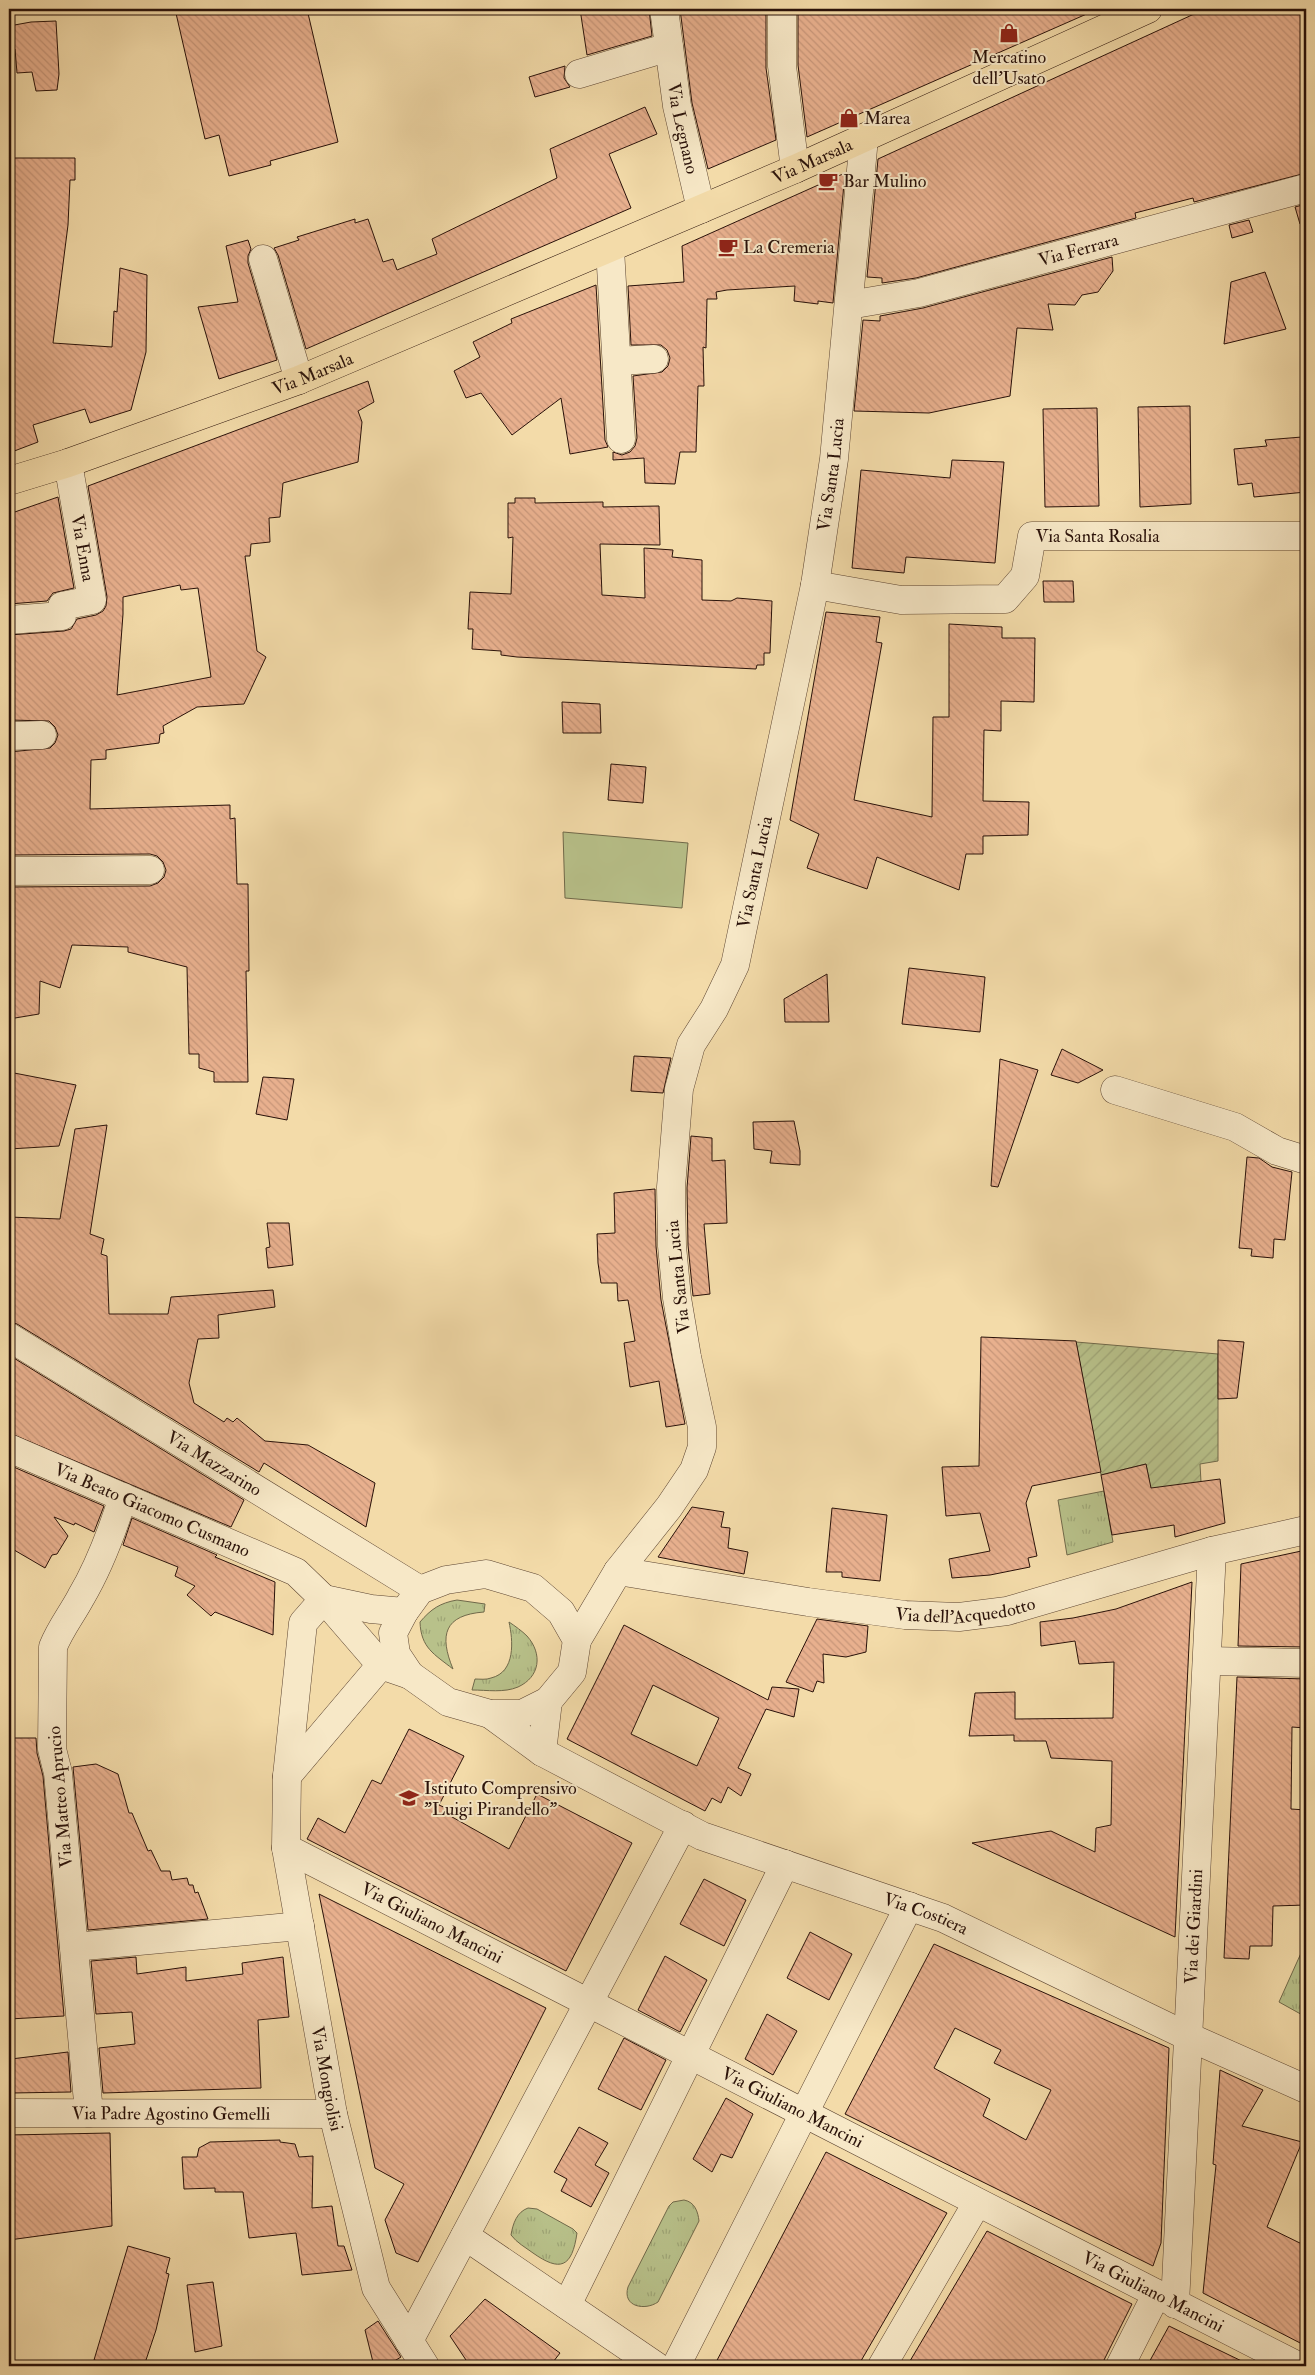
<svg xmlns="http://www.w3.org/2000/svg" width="1315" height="2375" font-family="'IM FELL Double Pica',serif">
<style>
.grass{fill:url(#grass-tufts);stroke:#70694a}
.garden{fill:url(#garden-furrows);stroke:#70694a}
.pitch{fill:#b8c18a;stroke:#70694a}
.building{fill:url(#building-back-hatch);stroke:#291109;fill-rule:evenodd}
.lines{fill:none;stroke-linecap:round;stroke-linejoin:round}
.minor-casing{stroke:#5c4431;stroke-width:29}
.major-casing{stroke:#291109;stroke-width:29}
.minor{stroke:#f7e8c7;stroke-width:28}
.major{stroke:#f3dba9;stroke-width:28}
.labels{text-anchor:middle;stroke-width:4;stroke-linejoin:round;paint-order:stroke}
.poi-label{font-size:18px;fill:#291109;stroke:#f7e8c7;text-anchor:start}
.street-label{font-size:18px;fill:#291109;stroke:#f7e8c7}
</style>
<defs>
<pattern id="grass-tufts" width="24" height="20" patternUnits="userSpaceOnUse" patternTransform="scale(1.25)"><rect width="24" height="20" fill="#b8c18a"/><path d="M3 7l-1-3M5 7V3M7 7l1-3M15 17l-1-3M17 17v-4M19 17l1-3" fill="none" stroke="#9ea576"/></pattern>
<pattern id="garden-furrows" width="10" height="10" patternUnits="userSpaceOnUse" patternTransform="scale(1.25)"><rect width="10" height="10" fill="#b8c18a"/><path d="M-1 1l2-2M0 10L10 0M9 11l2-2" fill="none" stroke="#9ea576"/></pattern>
<pattern id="building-back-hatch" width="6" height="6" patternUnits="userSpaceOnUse" patternTransform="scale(1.25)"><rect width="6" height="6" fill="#e8b08e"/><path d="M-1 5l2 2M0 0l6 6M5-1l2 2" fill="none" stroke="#c79679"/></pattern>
</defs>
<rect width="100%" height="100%" fill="#f3dba9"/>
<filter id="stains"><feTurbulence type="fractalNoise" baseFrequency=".004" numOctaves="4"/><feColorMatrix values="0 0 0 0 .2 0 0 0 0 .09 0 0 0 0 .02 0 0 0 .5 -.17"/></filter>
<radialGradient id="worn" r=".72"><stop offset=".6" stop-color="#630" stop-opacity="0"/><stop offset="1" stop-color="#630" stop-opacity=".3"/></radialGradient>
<!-- grass -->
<path class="grass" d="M 1104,1491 L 1113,1542 L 1067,1555 L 1058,1500 Z
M 457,1600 L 485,1604 L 484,1612 C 444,1615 439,1635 453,1669 C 434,1654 421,1648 420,1622 C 431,1609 440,1603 457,1600 Z
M 509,1622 C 515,1626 522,1631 527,1636 C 543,1654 540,1677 518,1687 C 504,1693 487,1690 472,1690 L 475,1679 C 480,1679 486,1680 491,1678 C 516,1672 513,1640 509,1622 Z
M 1306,1942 L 1306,2017 L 1279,2002 Z
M 684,2200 C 695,2202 698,2212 699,2221 L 658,2302 C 645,2311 622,2307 628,2287 L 669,2206 L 673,2202 Z
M 528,2208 L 537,2209 L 573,2229 L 577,2233 C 572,2268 560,2272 533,2253 C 525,2247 517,2243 511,2235 C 513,2223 517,2212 528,2208 Z"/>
<!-- garden -->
<path class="garden" d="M 1076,1342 L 1218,1354 L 1218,1461 L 1200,1464 L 1201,1482 L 1151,1489 L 1146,1464 L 1101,1475 Z"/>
<!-- pitch -->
<path class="pitch" d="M 563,832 L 688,843 L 682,908 L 565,898 Z"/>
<!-- building -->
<path class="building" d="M 175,9 L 307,9 L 338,142 L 270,161 L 271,165 L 229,176 L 219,135 L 205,139 Z
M 580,9 L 649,9 L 652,36 L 587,55 Z
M 680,9 L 766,9 L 766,68 L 776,140 L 708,169 L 692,103 Z
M 798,9 L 1098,9 L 807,137 L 798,65 Z
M 1205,9 L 1306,9 L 1306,173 L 1194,202 L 1193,198 L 1135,213 L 1136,218 L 916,278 L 882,283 L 882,278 L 867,277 L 878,159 Z
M 56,21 L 59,74 L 57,90 L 36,91 L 32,72 L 17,73 L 15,49 L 9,49 L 9,26 L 31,22 Z
M 565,66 L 564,78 L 570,87 L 535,97 L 529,77 Z
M 645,107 L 657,134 L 609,154 L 631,208 L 306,349 L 278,255 L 274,248 L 299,240 L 297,237 L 355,219 L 355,223 L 368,219 L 383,262 L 393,259 L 397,270 L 437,254 L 432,239 L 557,178 L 550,149 Z
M 9,158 L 75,158 L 75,180 L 70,180 L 68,225 L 53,343 L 112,347 L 114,311 L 117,312 L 120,268 L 147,275 L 146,352 L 131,410 L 90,423 L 85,409 L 33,425 L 38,442 L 9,453 Z
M 845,173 L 833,303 L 818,301 L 818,304 L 794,301 L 795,286 L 727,290 L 716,292 L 717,299 L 707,299 L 706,348 L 703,347 L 704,386 L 698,386 L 696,452 L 680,452 L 675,484 L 645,483 L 644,458 L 613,460 L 613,452 L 622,455 L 630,452 L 635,446 L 637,438 L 633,376 L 662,372 L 668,366 L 670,358 L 667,350 L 661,345 L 631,345 L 628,286 L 684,282 L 682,246 Z
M 1306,204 L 1306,223 L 1300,224 L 1295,207 Z
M 1249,220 L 1253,232 L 1232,238 L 1229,225 Z
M 248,240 L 251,249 L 248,256 L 248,263 L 277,360 L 219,379 L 198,307 L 238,302 L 226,246 Z
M 1112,257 L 1113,271 L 1098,292 L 1082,295 L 1075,305 L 1048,304 L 1053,330 L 1017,328 L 1010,396 L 929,413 L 854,411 L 863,320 L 880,321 L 880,316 L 923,308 Z
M 1265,272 L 1286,329 L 1224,344 L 1231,282 Z
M 596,285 L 605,440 L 608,447 L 570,454 L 561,398 L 512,435 L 481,393 L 466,398 L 454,371 L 480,357 L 473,342 L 512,323 L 511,319 Z
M 368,381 L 374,402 L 358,411 L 362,422 L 358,462 L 283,483 L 280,517 L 269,518 L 270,542 L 251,544 L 250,556 L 245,556 L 257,651 L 266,657 L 244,704 L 197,707 L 163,726 L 164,733 L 160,734 L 159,743 L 106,750 L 106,759 L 91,760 L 90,809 L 230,805 L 230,819 L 235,818 L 237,884 L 248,884 L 249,971 L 246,971 L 248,1082 L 214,1082 L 214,1072 L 199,1068 L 199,1054 L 189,1054 L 187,967 L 128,952 L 128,947 L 72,945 L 60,988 L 40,981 L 39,1014 L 9,1019 L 9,887 L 150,886 L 158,883 L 164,877 L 166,870 L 163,862 L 157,856 L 150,854 L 9,855 L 9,752 L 50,748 L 55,743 L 58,735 L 55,727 L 49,721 L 9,720 L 9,635 L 64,631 L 71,629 L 77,619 L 96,615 L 103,611 L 106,606 L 107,597 L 88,486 ZM 180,585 L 181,590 L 198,588 L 211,677 L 117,695 L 123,614 L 123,597 Z
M 1190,406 L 1191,504 L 1140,507 L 1138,407 Z
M 1097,408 L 1099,506 L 1045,507 L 1043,409 Z
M 1302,437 L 1302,441 L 1306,441 L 1306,492 L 1254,497 L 1252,483 L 1238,485 L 1234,449 L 1267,446 L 1265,440 Z
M 952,460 L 1004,462 L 995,563 L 906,557 L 904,573 L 852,568 L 861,470 L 950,478 Z
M 58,497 L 74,588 L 53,593 L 47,601 L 9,604 L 9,514 Z
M 515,498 L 535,498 L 535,503 L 603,502 L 603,507 L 659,506 L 660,545 L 600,544 L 602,595 L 645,598 L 644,548 L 673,550 L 672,557 L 702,560 L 702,600 L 731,601 L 737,598 L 772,601 L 770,653 L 764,653 L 764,665 L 757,665 L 756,669 L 517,657 L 501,655 L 501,651 L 472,649 L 473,629 L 468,629 L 470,592 L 511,594 L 513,537 L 508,538 L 508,503 L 515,503 Z
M 1043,581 L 1073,581 L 1074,602 L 1044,602 Z
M 826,612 L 880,617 L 876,642 L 882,643 L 854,800 L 932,817 L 933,717 L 949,717 L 949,624 L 1002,627 L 1002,638 L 1035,638 L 1034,702 L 1001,701 L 1001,731 L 984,730 L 983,801 L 1029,802 L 1028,835 L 983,836 L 983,854 L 966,854 L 959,890 L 877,857 L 867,889 L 807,868 L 819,834 L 790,820 Z
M 562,702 L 600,704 L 601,733 L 563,733 Z
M 611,764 L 646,767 L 643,803 L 608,800 Z
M 909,968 L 985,977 L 980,1032 L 902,1024 Z
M 827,974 L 829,1022 L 785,1022 L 784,999 Z
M 1062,1049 L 1103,1070 L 1078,1083 L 1051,1075 Z
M 634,1056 L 671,1058 L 663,1093 L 631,1091 Z
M 1000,1059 L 1038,1070 L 998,1187 L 991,1186 Z
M 9,1072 L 76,1085 L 59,1146 L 9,1149 Z
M 263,1077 L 294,1079 L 287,1120 L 256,1114 Z
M 794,1121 L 800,1151 L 800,1165 L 770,1163 L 772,1151 L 754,1149 L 753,1122 Z
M 107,1125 L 90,1234 L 104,1239 L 101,1254 L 107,1256 L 109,1314 L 168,1314 L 171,1297 L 273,1290 L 275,1307 L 218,1315 L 219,1338 L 198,1339 L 189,1383 L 194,1403 L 224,1422 L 227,1418 L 233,1422 L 237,1418 L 265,1441 L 308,1445 L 375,1483 L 366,1527 L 264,1463 L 259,1472 L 17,1324 L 9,1321 L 9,1217 L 60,1219 L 75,1129 Z
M 691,1136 L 712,1138 L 712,1161 L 725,1160 L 727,1223 L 704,1224 L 710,1294 L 693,1296 L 688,1245 L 687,1188 Z
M 1247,1157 L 1259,1158 L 1272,1167 L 1292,1172 L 1285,1240 L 1274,1239 L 1273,1258 L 1251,1256 L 1252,1249 L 1239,1248 Z
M 655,1189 L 656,1246 L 661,1300 L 685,1424 L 666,1427 L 659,1381 L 630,1387 L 624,1343 L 635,1341 L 628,1300 L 618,1301 L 617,1283 L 601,1283 L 598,1263 L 597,1234 L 615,1233 L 614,1193 Z
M 267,1223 L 289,1223 L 293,1265 L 268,1268 L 266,1248 L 270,1247 Z
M 981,1337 L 1076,1341 L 1101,1472 L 1032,1486 L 1026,1503 L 1037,1556 L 1028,1558 L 1030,1567 L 990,1575 L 952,1578 L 949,1559 L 990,1551 L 980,1513 L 946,1516 L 942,1467 L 979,1466 Z
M 1218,1340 L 1244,1342 L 1237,1398 L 1218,1399 Z
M 9,1355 L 244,1500 L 231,1527 L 9,1433 Z
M 1146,1464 L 1151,1488 L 1220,1479 L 1225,1523 L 1175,1537 L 1174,1525 L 1112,1535 L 1101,1475 Z
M 9,1465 L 104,1506 L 94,1532 L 75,1523 L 74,1525 L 54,1517 L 68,1536 L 57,1554 L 52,1555 L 45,1568 L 9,1547 Z
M 692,1507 L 724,1512 L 721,1527 L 730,1528 L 728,1548 L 748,1552 L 744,1574 L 658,1557 Z
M 832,1508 L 887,1515 L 880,1581 L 842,1577 L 842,1572 L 826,1572 Z
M 132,1518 L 217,1555 L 215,1557 L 275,1582 L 273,1635 L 215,1612 L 211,1616 L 187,1595 L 195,1586 L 175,1576 L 178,1567 L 123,1545 Z
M 1306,1550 L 1306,1647 L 1238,1646 L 1241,1564 Z
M 1192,1582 L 1175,1937 L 972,1843 L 1051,1831 L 1095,1852 L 1096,1828 L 1111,1825 L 1112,1761 L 1051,1758 L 1046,1741 L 1014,1741 L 1014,1735 L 969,1736 L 975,1693 L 1015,1692 L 1015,1719 L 1113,1718 L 1114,1662 L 1079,1664 L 1075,1641 L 1041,1646 L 1040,1622 L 1073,1618 L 1116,1609 Z
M 817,1619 L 868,1626 L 866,1652 L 846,1657 L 823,1654 L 824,1683 L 817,1681 L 813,1692 L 786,1682 Z
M 624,1625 L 768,1700 L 772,1687 L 799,1689 L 794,1717 L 766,1709 L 738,1768 L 751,1774 L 741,1796 L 728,1787 L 721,1803 L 712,1798 L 705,1811 L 567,1739 ZM 653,1685 L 719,1718 L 697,1766 L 631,1734 Z
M 1237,1677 L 1306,1679 L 1306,1728 L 1292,1727 L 1291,1809 L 1306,1810 L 1306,1905 L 1273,1906 L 1272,1946 L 1250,1946 L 1249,1959 L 1224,1958 Z
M 409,1729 L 464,1756 L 439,1805 L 448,1809 L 445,1813 L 509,1849 L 537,1794 L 632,1843 L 566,1971 L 307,1839 L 318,1818 L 345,1833 L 372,1780 L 381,1784 Z
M 9,1738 L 36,1738 L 37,1753 L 43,1776 L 64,2016 L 9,2019 Z
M 96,1764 L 118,1774 L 129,1813 L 132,1813 L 148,1851 L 151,1850 L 161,1871 L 170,1871 L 172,1880 L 187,1878 L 189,1885 L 193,1885 L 195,1893 L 198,1892 L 208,1919 L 88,1930 L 73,1767 Z
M 704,1879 L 746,1900 L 724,1946 L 680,1924 Z
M 319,1894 L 546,2008 L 418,2262 L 396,2253 L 385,2220 L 404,2184 L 375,2168 Z
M 810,1932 L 852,1954 L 829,2000 L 787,1978 Z
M 934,1944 L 1169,2048 L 1161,2243 L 1153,2266 L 845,2114 ZM 955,2028 L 1001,2050 L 994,2063 L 1051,2090 L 1026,2140 L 983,2116 L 990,2099 L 934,2068 Z
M 665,1956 L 707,1980 L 680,2032 L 638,2010 Z
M 136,1957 L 137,1974 L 186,1967 L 186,1981 L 243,1974 L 242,1963 L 283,1957 L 289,2017 L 258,2020 L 261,2088 L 103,2093 L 99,2048 L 135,2044 L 132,2012 L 96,2014 L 91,1961 Z
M 767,2014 L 797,2031 L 773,2075 L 745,2059 Z
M 624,2038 L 666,2060 L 641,2110 L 598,2089 Z
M 68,2052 L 71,2092 L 12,2093 L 11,2059 Z
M 1220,2070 L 1263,2090 L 1242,2126 L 1302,2142 L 1267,2227 L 1306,2246 L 1306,2346 L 1203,2293 L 1216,2165 L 1213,2164 Z
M 726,2098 L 753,2114 L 732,2158 L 721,2154 L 712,2172 L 693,2159 Z
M 579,2127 L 608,2143 L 595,2165 L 609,2173 L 591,2207 L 561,2191 L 567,2179 L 554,2172 Z
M 110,2133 L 112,2226 L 9,2240 L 9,2135 Z
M 280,2140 L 280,2142 L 295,2144 L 299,2157 L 313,2156 L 312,2208 L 332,2206 L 338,2246 L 344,2246 L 352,2270 L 302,2275 L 296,2233 L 249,2238 L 243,2192 L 215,2192 L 215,2188 L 184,2189 L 182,2157 L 197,2157 L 199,2148 L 210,2142 Z
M 826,2152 L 947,2213 L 858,2366 L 714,2366 Z
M 987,2231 L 1132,2304 L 1101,2366 L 907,2366 Z
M 128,2246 L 170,2258 L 166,2273 L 169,2274 L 156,2330 L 144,2366 L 102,2366 L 103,2362 L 94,2360 Z
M 213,2282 L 222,2346 L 195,2352 L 187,2285 Z
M 485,2299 L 560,2353 L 550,2366 L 470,2366 L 450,2336 Z
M 378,2321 L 401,2357 L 386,2366 L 374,2366 L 365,2330 Z
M 1169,2326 L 1252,2366 L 1147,2366 Z"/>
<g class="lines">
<defs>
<g id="minor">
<path id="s1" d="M 664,9 L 677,106 L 701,209"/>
<path d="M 782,9 L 782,66 L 795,169"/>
<path d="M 579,74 L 669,47"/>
<path d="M 610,249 L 621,439"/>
<path d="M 263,259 L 299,380"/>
<path id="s2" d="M 849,305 L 919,293 L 1306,188"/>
<path d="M 617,361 L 654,359"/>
<path id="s3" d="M 815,585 L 901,600 L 1005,599 L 1025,576 L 1032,536 L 1306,536"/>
<path d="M 9,620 L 62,616 L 62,606 L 92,600 L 68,463"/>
<path d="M 9,736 L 42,735"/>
<path d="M 9,871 L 150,870"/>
<path d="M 1115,1090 L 1235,1127 L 1277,1151 L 1306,1160"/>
<path id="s4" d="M 9,1337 L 420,1590"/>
<path id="s5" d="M 9,1448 L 296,1572 L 324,1599 L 381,1665 L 410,1675"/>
<path id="s6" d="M 618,1571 L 808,1602 L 905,1615 L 959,1617 L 1007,1611 L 1212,1551 L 1306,1530"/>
<path d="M 486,1574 L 533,1588 L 561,1612 L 577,1640 L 572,1672 L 548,1701 L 522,1714 L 490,1714 L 448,1702 L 410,1675 L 396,1654 L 393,1633 L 404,1612 L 420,1590 L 446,1580 Z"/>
<path id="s7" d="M 324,1599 L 303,1623 L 287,1776 L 286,1848 L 333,2114 L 376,2288 L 425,2366"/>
<path d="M 324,1599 L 371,1609 L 404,1612"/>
<path id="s8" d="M 577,1640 L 618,1571 L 669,1507 L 694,1470 L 702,1447 L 702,1427 L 687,1357 L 677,1298 L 672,1246 L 671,1187 L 679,1089 L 691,1045 L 714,1009 L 735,965 L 815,585 L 834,459 L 864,138"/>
<path d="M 1207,1661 L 1306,1663"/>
<path id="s9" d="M 490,1714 L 542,1752 L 702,1836 L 943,1918 L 1189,2037 L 1306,2089"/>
<path d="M 542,1752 L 548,1701"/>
<path d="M 287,1776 L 381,1665"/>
<path id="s10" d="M 286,1848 L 1298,2366"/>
<path d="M 74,1947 L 300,1926"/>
<path id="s11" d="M 9,2113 L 333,2114"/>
<path d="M 89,2113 L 58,1773 L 52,1749 L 53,1647 C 60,1629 72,1614 81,1597 C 100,1565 112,1532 123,1497"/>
<path d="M 465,2236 L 656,2366"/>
<path id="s12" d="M 1175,2304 L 1212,1551"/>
<path d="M 567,2305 L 785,1864"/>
<path d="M 409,2341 L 683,1825"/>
<path d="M 676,2366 L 909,1906"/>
<path d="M 882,2366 L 977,2203"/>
<path d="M 1120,2366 L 1156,2295"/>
</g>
<g id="major">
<path id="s13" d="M 9,481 L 68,463 L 299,380 L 795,169 L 1148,9"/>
</g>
</defs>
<!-- minor casing -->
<use href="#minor" class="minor-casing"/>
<!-- major casing -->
<use href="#major" class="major-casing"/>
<!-- minor -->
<use href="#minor" class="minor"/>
<!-- major -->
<use href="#major" class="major"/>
</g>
<!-- icons -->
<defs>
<symbol id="shop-bare" viewBox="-9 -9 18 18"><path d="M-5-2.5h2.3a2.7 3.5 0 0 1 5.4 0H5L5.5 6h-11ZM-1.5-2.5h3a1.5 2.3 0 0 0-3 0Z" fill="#8f2418" stroke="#f7e8c7" stroke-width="2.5" paint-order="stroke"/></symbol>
<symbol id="cafe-bare" viewBox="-9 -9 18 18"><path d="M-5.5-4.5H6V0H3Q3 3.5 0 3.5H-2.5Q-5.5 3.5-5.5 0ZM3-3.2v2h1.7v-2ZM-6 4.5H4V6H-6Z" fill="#8f2418" stroke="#f7e8c7" stroke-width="2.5" paint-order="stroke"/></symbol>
<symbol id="school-bare" viewBox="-9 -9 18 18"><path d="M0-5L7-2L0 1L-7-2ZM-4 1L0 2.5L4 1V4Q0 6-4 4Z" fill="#8f2418" stroke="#f7e8c7" stroke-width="2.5" paint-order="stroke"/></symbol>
</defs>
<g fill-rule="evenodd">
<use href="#shop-bare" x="995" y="19" width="28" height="28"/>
<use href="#shop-bare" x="835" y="104" width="28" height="28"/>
<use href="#cafe-bare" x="814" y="167" width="28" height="28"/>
<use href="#cafe-bare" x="714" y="233" width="28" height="28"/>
<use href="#school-bare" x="395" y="1784" width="28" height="28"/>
</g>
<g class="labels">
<!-- poi labels -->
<g class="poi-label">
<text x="1009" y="63" text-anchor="middle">Mercatino<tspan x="1009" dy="21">dell'Usato</tspan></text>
<text x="864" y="124">Marea</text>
<text x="843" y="187">Bar Mulino</text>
<text x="743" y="253">La Cremeria</text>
<text x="424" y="1794">Istituto Comprensivo<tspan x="424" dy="21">"Luigi Pirandello"</tspan></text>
</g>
<!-- street labels -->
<g class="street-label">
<text dy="6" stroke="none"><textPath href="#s1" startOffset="121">Via Legnano</textPath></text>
<text dy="6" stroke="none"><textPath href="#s13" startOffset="865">Via Marsala</textPath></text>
<text dy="6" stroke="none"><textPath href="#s2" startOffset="236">Via Ferrara</textPath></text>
<text dy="6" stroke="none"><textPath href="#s13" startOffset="322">Via Marsala</textPath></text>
<text dy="6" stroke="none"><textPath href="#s8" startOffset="1229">Via Santa Lucia</textPath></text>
<text dy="6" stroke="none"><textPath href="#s3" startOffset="328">Via Santa Rosalia</textPath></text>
<text transform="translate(83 548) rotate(80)" y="6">Via Enna</text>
<text dy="6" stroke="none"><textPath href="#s8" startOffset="824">Via Santa Lucia</textPath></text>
<text transform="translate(678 1277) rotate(-96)" y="6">Via Santa Lucia</text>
<text dy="6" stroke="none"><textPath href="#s4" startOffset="241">Via Mazzarino</textPath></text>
<text dy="6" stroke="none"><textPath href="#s5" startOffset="156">Via Beato Giacomo Cusmano</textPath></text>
<text dy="6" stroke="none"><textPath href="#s6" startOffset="351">Via dell'Acquedotto</textPath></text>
<text transform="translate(60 1797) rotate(-95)" y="6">Via Matteo Aprucio</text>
<text dy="6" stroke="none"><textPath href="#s9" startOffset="482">Via Costiera</textPath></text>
<text dy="6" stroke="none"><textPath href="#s10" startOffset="164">Via Giuliano Mancini</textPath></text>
<text dy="6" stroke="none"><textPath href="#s12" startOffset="378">Via dei Giardini</textPath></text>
<text dy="6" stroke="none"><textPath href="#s7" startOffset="492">Via Mongiolisi</textPath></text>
<text dy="6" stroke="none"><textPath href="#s10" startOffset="569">Via Giuliano Mancini</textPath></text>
<text dy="6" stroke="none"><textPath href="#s11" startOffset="162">Via Padre Agostino Gemelli</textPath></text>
<text dy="6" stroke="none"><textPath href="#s10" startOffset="974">Via Giuliano Mancini</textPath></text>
</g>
</g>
<!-- margin -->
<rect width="1315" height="2375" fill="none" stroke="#f3dba9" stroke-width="30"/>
<rect x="10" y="10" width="1295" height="2355" fill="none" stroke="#291109" stroke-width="2.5"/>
<rect x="15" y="15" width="1285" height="2345" fill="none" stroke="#291109"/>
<rect width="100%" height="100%" filter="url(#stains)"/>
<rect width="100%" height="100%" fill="url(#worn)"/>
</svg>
